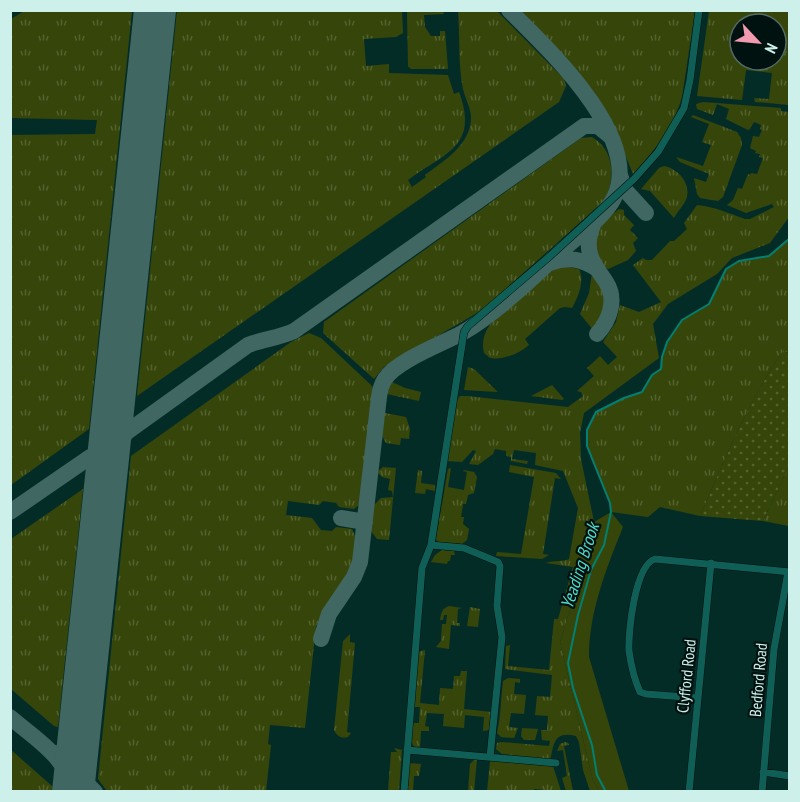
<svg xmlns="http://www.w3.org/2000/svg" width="800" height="802" font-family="'PT Sans Narrow',sans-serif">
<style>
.grass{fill:url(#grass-tufts);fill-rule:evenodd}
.park{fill:#36460a}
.garden{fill:url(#garden-dots)}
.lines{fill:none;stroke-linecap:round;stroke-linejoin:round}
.stream{stroke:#018074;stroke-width:2}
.taxiway{stroke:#406762;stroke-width:16}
.runway{stroke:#406762;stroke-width:42}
.street-casing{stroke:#001210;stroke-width:8}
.street{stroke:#105f57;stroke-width:7}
.labels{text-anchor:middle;stroke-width:4.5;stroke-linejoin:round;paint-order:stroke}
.street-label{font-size:16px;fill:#cef0ea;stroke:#001210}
.water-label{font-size:18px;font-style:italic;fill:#52d9c9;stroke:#001210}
</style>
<defs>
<pattern id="grass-tufts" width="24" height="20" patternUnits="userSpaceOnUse" patternTransform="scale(1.5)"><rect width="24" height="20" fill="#36460a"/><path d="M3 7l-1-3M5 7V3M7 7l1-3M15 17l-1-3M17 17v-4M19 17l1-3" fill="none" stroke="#52612e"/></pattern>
<pattern id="garden-dots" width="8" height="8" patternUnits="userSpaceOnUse" patternTransform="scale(1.5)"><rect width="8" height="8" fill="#36460a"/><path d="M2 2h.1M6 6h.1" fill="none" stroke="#52612e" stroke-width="1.8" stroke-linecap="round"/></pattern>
</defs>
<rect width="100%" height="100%" fill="#042c27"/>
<!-- grass -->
<path class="grass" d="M 26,10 L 132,11 L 89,429 L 11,485 L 11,135 L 95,134 L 97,120 L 11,118 L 11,19 Z
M 177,11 L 402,11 L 403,33 L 396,37 L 364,39 L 366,66 L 389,64 L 389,73 L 448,75 L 454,94 L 459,92 C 480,148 442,154 408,180 L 412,187 L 426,177 L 425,175 C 445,160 472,144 471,116 C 470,106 465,98 463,89 C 458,65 460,35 458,11 L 497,11 L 564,79 L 566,86 L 559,102 L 137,396 Z
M 407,11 L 443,11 L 444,14 L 424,15 L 425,27 L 431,36 L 440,36 L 440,31 L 445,31 L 448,69 L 411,69 L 408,66 Z
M 518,11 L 695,11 L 682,97 C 673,128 654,151 633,174 L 611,120 L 570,63 Z
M 709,11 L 789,11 L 789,105 L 755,102 L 754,98 L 769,99 L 772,73 L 746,70 L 742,100 L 697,96 ZM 740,24 L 776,24 L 776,60 L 740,60 Z
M 703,102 L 781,108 L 781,111 L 789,112 L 789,217 L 770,243 L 732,258 L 717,274 L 668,304 L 653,324 L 659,358 L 584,413 L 580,433 L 581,459 L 594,522 L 588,551 L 560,642 L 593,781 L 599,791 L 590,791 L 583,770 L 579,742 L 576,736 C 553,730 554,745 550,760 L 502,754 L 496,749 L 497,743 L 501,742 L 549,746 L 550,741 L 542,740 L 541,730 L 547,730 L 548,716 L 535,715 L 537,696 L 550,697 L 552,675 L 505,669 L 506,646 L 510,645 L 508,666 L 549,670 L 554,619 L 558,619 L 573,567 L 546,563 C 554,560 564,562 569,559 L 578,508 L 563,471 L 535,465 L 536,453 L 514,450 L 512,459 L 528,461 L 527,464 L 511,461 L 511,457 L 506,456 L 506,451 L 495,449 L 493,454 L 478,465 L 469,464 L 476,451 L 473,450 L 462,462 L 447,461 L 455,403 L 460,396 L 467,396 L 568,407 L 583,396 L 581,392 L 577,391 L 594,376 L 587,368 L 600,356 L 608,365 L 617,357 L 603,342 L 616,322 L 620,305 L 639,312 L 661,302 L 633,265 L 643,258 L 646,260 L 652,260 L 670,241 L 674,241 L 687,229 L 684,223 L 697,205 C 712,206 731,214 745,219 L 750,219 L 774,207 L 772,204 L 746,213 L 727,205 L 733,200 L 738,188 L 742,189 L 748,174 L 750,175 L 751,173 L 757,174 L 763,158 L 759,157 L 760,154 L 755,153 L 756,151 L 750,148 L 753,136 L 759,137 L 762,130 L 760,129 L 761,125 L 754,122 L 750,129 L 748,130 L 726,119 L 729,109 L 717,104 L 713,115 L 697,109 L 696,104 Z
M 693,115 L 737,132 L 741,138 L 742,145 L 723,197 L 718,201 L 700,198 L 697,194 L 694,178 L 706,182 L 709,174 L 680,162 L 676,157 L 703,166 L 711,145 L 702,142 L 709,124 L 691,117 Z
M 592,137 C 615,150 615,179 605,200 L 482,310 L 384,367 L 374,379 L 323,333 L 324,322 L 581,138 Z
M 664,166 C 678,169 690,182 687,197 C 685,204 677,212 674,218 L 650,191 L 641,189 L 659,168 Z
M 619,209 L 624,210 L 624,215 L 634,225 L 630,230 L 638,238 L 633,243 L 636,251 L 628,260 L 608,269 C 594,261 592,239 601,226 C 605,220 613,214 619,209 Z
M 789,238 L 789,353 L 783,351 C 748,402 725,459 700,516 L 660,507 L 648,517 L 611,512 L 610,503 L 587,446 L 587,430 L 596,412 L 624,398 L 642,392 L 652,375 L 661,369 L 662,357 L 667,342 L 682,320 L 709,304 L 726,269 L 739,261 L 769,256 Z
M 563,266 L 579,269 C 585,281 578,297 572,308 L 565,307 L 560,308 L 525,339 L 529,345 C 519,354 503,360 490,358 L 484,353 C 481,341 485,331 492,322 L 549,272 Z
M 592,273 C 607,291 609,311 594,331 L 580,314 L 589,293 Z
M 309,333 L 321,338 L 373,387 L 360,504 L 354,509 L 339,507 L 336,503 L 323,501 L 319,505 L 288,501 L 286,515 L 312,518 L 321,530 L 332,531 L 336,527 L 352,529 L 355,536 L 354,557 L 347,575 L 316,626 L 305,728 L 270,725 L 268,744 L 271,745 L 266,791 L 107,791 L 98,779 L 131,456 L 291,342 Z
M 468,367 L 474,369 L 498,392 L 464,390 Z
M 392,382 L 405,388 L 421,392 L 419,401 L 387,394 Z
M 552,385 L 564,399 L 562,400 L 531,396 Z
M 385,413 L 406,417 L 410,429 L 409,439 L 401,438 L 400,445 L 386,443 L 382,436 Z
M 510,465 L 556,473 L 561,479 L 555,478 L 543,554 L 549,555 L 542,559 L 496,556 L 497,552 L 521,554 L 534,477 L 509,472 Z
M 789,466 L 789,526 L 763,521 Z
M 383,467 L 396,468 L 389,540 L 377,539 L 371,531 L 374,505 L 381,498 L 393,497 L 392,491 L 388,490 L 390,479 L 382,477 L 378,473 L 378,471 Z
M 451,468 L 448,487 L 464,490 L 467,472 L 463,471 L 464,470 L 474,472 L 477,477 L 474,493 L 468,495 L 466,504 L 463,504 L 461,517 L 464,517 L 463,524 L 469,529 L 467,540 L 462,544 L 438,542 L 436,539 L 448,469 Z
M 418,470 L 422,471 L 421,483 L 435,485 L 435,491 L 426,489 L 425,494 L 415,493 Z
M 83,489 L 58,727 L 54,726 L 11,689 L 11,539 Z
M 442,550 L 454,551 L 455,555 L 451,555 L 450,561 L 448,561 L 447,564 L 431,562 L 435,555 Z
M 449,606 L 462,608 L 458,609 L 457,623 L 460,623 L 460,626 L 451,625 L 449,649 L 436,647 L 441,641 L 442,624 L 446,624 L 447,615 L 444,615 L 443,620 L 440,620 C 441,614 442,608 449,606 Z
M 470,607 L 480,609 L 478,627 L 467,626 Z
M 350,634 L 350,642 L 355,643 L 347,732 L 351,733 L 348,737 C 341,739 337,736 334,730 L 343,641 Z
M 425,650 L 420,703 L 439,705 L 440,688 L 453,689 L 454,676 L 460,676 L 461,671 L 467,671 L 464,709 L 491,712 L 489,730 L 483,731 L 484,717 L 465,715 L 464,728 L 443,726 L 444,714 L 427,713 L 425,726 L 429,727 L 429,731 L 421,731 L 420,747 L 414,747 L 411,741 L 413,723 L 419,723 L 420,707 L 414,707 L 418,652 Z
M 508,678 L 520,679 L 520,683 L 515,682 L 514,694 L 526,695 L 524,714 L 511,713 L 509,727 L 518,728 L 514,738 L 501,737 L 497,733 C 501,716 501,698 503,681 Z
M 522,728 L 538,729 L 535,740 L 524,740 L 521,736 Z
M 565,742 L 568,743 L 569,745 L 564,746 L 573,791 L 566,791 L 562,778 L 567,776 L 563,750 L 557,751 L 560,744 Z
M 394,748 L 402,750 L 399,791 L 388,791 L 391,752 L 397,752 Z
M 10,749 L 52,786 L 52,791 L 11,791 Z
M 474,760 L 477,760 L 474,791 L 468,791 L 470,764 Z
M 490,761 L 553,766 L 561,791 L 546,791 L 546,790 L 534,789 L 534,791 L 487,792 Z
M 409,763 L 421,764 L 419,776 L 414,776 L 413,791 L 407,792 Z"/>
<!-- park -->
<path class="park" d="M 738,11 L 789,11 L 789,50 L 776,50 L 776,24 L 740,24 L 740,52 Z
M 611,512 L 623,527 C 606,569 589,612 589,657 L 629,791 L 599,791 L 593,781 L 560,642 L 588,551 L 594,522 Z"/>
<!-- garden -->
<path class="garden" d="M 783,351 L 789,353 L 789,466 L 763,521 L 700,516 C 725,459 748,402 783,351 Z"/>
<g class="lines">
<!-- stream -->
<path class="stream" d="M 606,792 L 597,775 L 592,745 L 573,688 L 568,663 L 578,615 L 591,570 L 604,545 L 611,512 L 610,503 L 587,446 L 587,430 L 596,412 L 624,398 L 642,392 L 652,375 L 661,369 L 662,357 L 667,342 L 682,320 L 709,304 L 726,269 L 739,261 L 769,256 L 790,238"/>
<!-- taxiway -->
<path class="taxiway" d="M 620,175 L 625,190 L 646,213
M 595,220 C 590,232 586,244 591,257 C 594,266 601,274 606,282 C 617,299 610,320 597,334
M 550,263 C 568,256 582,259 597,269
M 98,452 L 108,438 L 111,422
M 105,482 C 108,462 113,447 127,432 L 248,345 C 263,339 279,338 294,331 L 584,126 L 598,126 L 610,136
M 10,512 L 90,457 L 95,456 L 103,460 L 106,471
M 341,518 L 365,522
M 321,639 L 329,614 L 354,577 L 360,562 L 379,397 C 380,390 381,385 385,379 C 396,361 442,344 462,333 C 495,314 532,279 560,252 C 575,239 606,215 614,198 C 644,138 547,48 509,10
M 10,717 C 34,738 69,758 72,792
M 51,752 C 69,758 77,746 79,729
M 76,760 L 80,777 L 95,792"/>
<!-- runway -->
<path class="runway" d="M 73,792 L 155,10"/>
<defs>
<path id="street" d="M 431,545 L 464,548 L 498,562 L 500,566 L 497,606 L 502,637 L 490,757
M 698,698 L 646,694 L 640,692 C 634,679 631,665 629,651 C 628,632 635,565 655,559 L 790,572
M 407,750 L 556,763
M 763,772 L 790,776
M 404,792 L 422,568 L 431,545 L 464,332 L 468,326 L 550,256 L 634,179 L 658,152 L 684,108 L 690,80 L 699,10
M 689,792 L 711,563
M 762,792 L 774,649 L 788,572"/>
</defs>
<!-- street casing -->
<use href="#street" class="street-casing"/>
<!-- street -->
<use href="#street" class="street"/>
</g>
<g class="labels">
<!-- street labels -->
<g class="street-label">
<text transform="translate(686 676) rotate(-84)" y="6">Clyfford Road</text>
<text transform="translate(758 680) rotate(-85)" y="6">Bedford Road</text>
</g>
<!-- water labels -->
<g class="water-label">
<text transform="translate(580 566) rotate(-72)" y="6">Yeading Brook</text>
</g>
</g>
<!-- border -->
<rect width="800" height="802" fill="none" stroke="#cef0ea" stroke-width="24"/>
<!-- north arrow -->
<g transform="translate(758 42) rotate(116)"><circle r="28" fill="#001210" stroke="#526b67" stroke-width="1.5"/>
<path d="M0-4.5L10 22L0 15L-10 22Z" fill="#f29ab0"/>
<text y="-9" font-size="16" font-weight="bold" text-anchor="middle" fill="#cef0ea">N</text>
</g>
</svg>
